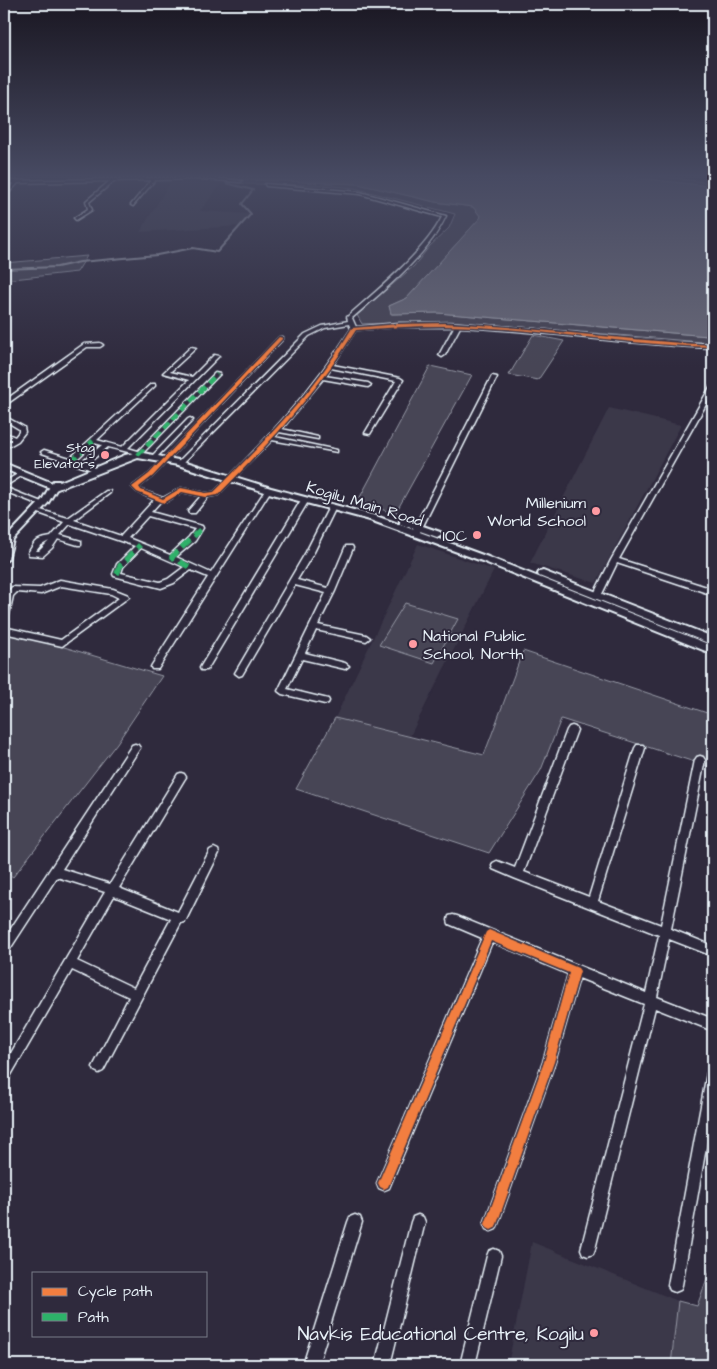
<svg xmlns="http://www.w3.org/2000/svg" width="717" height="1369" font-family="'Architects Daughter',sans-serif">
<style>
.built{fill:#3b3749}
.green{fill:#464455;stroke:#979aa6}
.water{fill:#696978;stroke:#9c9fab}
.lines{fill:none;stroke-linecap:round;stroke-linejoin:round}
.stream{stroke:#9c9fab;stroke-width:2}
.minor-casing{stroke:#e8f1f8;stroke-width:3}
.tertiary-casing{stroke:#e8f1f8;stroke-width:4}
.secondary-casing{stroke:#e8f1f8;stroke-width:4}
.minor{fill:#2f2a3d;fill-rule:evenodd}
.tertiary{fill:#2f2a3d;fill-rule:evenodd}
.secondary{fill:#2f2a3d;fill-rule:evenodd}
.quiet-far1{stroke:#2db169;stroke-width:4.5;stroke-dasharray:8 4.5;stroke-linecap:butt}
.quiet{stroke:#2db169;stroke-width:5.5;stroke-dasharray:11 5.5;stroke-linecap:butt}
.cycleway-casing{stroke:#2f2a3d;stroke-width:3}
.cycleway{fill:#f27e40;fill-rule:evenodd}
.poi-dot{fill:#ff9aa2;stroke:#2f2a3d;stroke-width:2}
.labels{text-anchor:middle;stroke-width:4;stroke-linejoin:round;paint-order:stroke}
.far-poi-label{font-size:14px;fill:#e8f1f8;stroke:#2f2a3d;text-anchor:end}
.poi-label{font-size:16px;fill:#e8f1f8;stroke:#2f2a3d;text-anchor:end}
.street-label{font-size:16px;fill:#e8f1f8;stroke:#2f2a3d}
.near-poi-label{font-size:19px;fill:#e8f1f8;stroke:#2f2a3d;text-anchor:end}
</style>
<rect width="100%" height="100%" fill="#2f2a3d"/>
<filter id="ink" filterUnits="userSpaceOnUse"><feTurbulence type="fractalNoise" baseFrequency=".02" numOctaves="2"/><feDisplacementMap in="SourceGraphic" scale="10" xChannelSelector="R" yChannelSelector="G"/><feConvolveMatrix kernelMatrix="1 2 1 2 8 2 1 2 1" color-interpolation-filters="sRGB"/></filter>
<g filter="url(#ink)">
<!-- built -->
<path class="built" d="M 170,183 L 222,183 L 200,211 L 249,214 L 241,226 L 140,232 Z
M 609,408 L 681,425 L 596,583 L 530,563 Z
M 418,544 L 494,570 L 410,736 L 335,718 Z
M 532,1242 L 678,1301 L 671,1365 L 508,1365 Z"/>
<!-- green -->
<path class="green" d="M 220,175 L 255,175 L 232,179 L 358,184 L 435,202 L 473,207 L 481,217 L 407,298 L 389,306 L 392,314 L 438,313 L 708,336 L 713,334 L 713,343 L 450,321 L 362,324 L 357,315 L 414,266 L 429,247 L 449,228 L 455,214 L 354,188 L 322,185 L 247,184 L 201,179 L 203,177 Z
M 611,175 L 651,175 L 711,183 L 713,189 L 708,186 Z
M 87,256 L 77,272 L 4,280 L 4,263 Z
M 533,335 L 564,341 L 538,380 L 509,375 Z
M 430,366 L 472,375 L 395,514 L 358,501 Z
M 405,603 L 458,619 L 434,663 L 379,645 Z
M 4,633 L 64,647 L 162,676 L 117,743 L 13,877 L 4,871 Z
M 523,651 L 713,715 L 713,768 L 561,719 L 541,770 L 489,853 L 296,789 L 335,718 L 484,755 Z
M 713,1262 L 713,1365 L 671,1365 L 678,1301 L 697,1306 Z"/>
<!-- water -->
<path class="water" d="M 255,175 L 611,175 L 708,186 L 713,189 L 713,334 L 708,336 L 438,313 L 391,314 L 389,306 L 407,298 L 481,217 L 473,207 L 435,202 L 358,184 L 227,179 Z"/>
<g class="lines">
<!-- stream -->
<path class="stream" d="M 4,269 L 57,267 L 80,262 L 157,255 L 193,248 L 217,252 L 251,214 L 242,204 L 253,190 L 226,183 L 227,179 L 231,179"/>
<defs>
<path id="minor" d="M 202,177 L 242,181 L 240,182 L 202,179 L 155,180 L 133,206 L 131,205 L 151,180 L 114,181 L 89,202 L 92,210 L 76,220 L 74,218 L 88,209 L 86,201 L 110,181 L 18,183 L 4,198 L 4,195 L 14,183 L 4,183 L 4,181 Z
M 265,184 L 360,192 L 446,216 C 429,254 383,291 352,318 L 356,327 L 399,323 L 458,323 L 534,329 L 668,342 L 713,344 L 713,348 C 628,345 544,331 460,327 L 445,355 L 442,357 L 439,355 L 454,327 L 399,327 L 356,330 L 333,365 L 400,378 L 403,380 L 370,434 L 365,433 L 396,381 L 331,368 L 325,376 L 368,383 L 371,385 L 368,387 L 323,379 L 282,429 L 318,437 L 318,439 L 279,432 L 275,437 L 337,450 L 337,452 L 272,440 L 218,495 L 208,497 L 195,513 L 189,513 L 188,511 L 201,496 L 182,492 L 166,502 L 160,502 L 151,512 L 202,526 L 203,528 L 195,541 L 176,557 L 211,573 L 266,489 L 270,489 L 271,490 L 158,669 L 152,669 L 151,667 L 152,665 L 208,577 L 191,570 L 174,583 L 161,588 L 114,576 L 113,574 L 117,564 L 135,546 L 70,524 L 60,535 L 81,541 L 81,545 L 78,545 L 58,539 L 52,548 L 43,556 L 29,555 L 28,553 L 35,542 L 41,539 L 51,537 L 64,522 L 33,511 L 37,509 L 68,518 L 106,491 L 110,491 L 110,493 L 74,520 L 121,536 L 154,500 L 137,492 L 132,487 L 133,486 L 149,474 L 279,337 L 283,337 L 283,339 L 153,476 L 139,487 L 141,490 L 163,498 L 181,488 L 206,493 L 214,492 C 265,441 313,390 351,329 L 349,324 L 325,328 L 309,336 L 182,464 L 178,464 L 178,462 L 305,334 L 322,326 L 348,321 L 347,317 C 376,291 425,252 442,217 L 360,194 L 266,186 ZM 148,516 L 195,529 L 189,537 L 170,555 L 128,538 ZM 49,541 L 39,551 L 36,551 L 40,546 ZM 141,548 L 184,567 L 168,579 L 160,582 L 121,573 L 123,567 Z
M 84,344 L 100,343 L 103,345 L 100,347 L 87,347 L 4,406 L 4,401 Z
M 191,347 L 196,348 L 170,372 L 192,377 L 214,355 L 219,356 L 128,448 L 138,451 L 215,373 L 220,374 L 140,456 L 134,457 L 132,453 L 108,447 L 87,464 L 94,467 L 94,469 L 92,470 L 42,453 L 41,452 L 44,450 L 70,458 L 151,384 L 155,384 L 155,386 L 97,440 L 122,447 L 189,380 L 163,373 ZM 94,443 L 102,445 L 81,462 L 76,460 Z
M 492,376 L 497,377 L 419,534 L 415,536 L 412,536 L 411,534 Z
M 713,385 L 713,392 L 619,559 L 713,589 L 713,595 L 617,563 L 600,598 L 594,598 L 593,596 L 611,560 L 710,387 Z
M 4,416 L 24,427 L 25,432 L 18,441 L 4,449 L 4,444 L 11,440 L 4,436 L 4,432 L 15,437 L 19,432 L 19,429 L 4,420 Z
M 190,418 L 193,420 L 192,421 L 156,458 L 152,458 L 152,456 L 188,419 Z
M 21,472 L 24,474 L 23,475 L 4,487 L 44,503 L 44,505 L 40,505 L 4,491 L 4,482 Z
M 305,498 L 309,500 L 207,670 L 201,670 L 200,668 L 201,666 L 301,500 Z
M 330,505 L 332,505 L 336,507 L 314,552 L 297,580 L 328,588 L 345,548 L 346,546 L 352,546 L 353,548 L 335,591 L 318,625 L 366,635 L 370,638 L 366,641 L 316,630 L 305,653 L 345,663 L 349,666 L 345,669 L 302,659 L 287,689 L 328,699 L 329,701 L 328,703 L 325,704 L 282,694 L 278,691 L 326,593 L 295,585 L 242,675 L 239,676 L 235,673 L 306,552 Z
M 60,580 L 113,589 L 128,595 L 129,597 L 62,646 L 4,633 L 4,627 L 61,640 L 119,598 L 111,594 L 61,586 L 41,594 L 17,592 L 13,596 L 8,619 L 4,622 L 5,595 L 12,587 L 40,588 Z
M 572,726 L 575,727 L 577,730 L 524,872 L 589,897 L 635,748 L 637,745 L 643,745 L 645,748 L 598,901 L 661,925 L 695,760 L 697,757 L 700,756 L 703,757 L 705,760 L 671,929 L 713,946 L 713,956 L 669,939 L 657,997 L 713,1019 L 713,1031 L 655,1008 L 595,1249 L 593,1254 L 588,1256 L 583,1254 L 581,1249 L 644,1004 L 579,978 L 555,1062 L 498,1224 L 496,1229 L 491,1231 L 486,1229 L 484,1224 L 543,1062 L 568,974 L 492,942 L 389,1188 L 384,1190 L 379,1188 L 377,1183 L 482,938 L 449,924 L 448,920 L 449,916 L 453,915 L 457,916 L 646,993 L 659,935 L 514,878 L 493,869 L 492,866 L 493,863 L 497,861 L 515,868 L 567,730 L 569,727 Z
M 135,744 L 138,745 L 140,748 L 138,751 L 62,869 L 110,884 L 178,774 L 181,773 L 184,774 L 186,777 L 184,780 L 119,888 L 178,912 L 210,850 L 214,848 L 218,850 L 219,853 L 185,922 L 181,923 L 103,1071 L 99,1073 L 95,1071 L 93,1067 L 129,997 L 72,970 L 8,1080 L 4,1082 L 4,1065 L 105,892 L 57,877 L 8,952 L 4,953 L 4,939 L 132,745 ZM 114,896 L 171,919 L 134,988 L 77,961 Z
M 713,1067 L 713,1107 L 682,1285 L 680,1290 L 675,1292 L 670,1290 L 668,1285 L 707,1073 L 709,1069 Z
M 355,1215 L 360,1217 L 362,1222 L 318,1365 L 303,1365 L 348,1222 L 350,1217 Z
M 418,1215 L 423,1217 L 425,1222 L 390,1365 L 375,1365 L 411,1222 L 413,1217 Z
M 494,1249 L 499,1251 L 501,1256 L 475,1365 L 460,1365 L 487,1256 L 489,1251 Z"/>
<path id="tertiary" d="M 53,481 L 59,481 L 60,483 L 48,503 L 13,540 L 8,559 L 4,562 L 5,539 L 42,500 Z"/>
<path id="secondary" d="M 138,452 L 183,461 L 271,488 L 376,516 L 488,557 L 713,646 L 713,654 L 482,561 L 370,520 L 265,492 L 178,465 L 138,458 L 55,490 L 4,469 L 4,463 L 55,484 L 125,455 Z
M 403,519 L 440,532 L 442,534 L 437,537 L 400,524 L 400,520 Z
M 543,571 L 713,637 L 713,645 L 539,576 L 538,574 L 539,572 Z"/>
</defs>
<!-- minor casing -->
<use href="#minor" class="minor-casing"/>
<!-- tertiary casing -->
<use href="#tertiary" class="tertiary-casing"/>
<!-- secondary casing -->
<use href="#secondary" class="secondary-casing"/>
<!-- minor -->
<use href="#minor" class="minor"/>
<!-- tertiary -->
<use href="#tertiary" class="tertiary"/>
<!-- secondary -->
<use href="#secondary" class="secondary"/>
<!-- quiet-far1 -->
<path class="quiet-far1" d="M 138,455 L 217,374
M 71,461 L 93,441"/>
<!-- quiet -->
<path class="quiet" d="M 189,567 L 172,557 L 200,530
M 117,574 L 120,566 L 140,545"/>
<defs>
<path id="cycleway" d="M 444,323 C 534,327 623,340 713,345 L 713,347 C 623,345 534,327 443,326 C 414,326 385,328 356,330 C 317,392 269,444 218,495 L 206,497 L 182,492 L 164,503 L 137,492 L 132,487 L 149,474 L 279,337 L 283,338 L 153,476 L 139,487 L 141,490 L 163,499 L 181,488 L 206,493 L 214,492 C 252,454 290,416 322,373 C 333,358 343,343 352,328 L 399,324 Z
M 489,930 L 578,968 L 580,971 L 554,1062 L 497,1224 L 495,1228 L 491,1230 L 487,1228 L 485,1224 L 544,1062 L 569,973 L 491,941 L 388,1187 L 384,1189 L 380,1187 L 378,1183 L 486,932 Z"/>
</defs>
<!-- cycleway casing -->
<use href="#cycleway" class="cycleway-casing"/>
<!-- cycleway -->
<use href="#cycleway" class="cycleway"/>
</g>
</g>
<!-- sky -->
<linearGradient id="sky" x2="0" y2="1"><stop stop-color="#1a1722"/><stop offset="0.48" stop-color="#474a62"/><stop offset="1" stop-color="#474a62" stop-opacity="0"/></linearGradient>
<rect width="717" height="367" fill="url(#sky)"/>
<!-- markers -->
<g class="poi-dot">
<circle cx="105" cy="455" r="5"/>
<circle cx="596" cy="511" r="5"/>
<circle cx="477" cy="535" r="5"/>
<circle cx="413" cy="644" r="5"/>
<circle cx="594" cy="1333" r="5"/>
</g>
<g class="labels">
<!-- far-poi labels -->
<g class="far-poi-label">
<text x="95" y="452">Stag<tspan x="95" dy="16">Elevators</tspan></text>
</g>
<!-- poi labels -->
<g class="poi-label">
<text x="586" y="508">Millenium<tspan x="586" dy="18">World School</tspan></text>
<text x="467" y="541">IOC</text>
<text x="423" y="641" text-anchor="start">National Public<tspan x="423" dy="18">School, North</tspan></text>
</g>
<!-- street labels -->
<g class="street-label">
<text transform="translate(365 503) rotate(17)" y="6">Kogilu Main Road</text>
</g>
<!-- near-poi labels -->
<g class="near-poi-label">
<text x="584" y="1340">Navkis Educational Centre, Kogilu</text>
</g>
</g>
<!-- margin -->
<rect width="717" height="1369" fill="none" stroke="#2f2a3d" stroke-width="20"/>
<rect x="10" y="10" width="697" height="1349" fill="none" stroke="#e8f1f8" stroke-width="2" filter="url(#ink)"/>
<!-- legend -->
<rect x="32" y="1272" width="175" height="65" fill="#2f2a3d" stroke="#797a88"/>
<rect x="42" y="1288" width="25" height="8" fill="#f27e40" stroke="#797a88"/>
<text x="78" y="1296" font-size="15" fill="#e8f1f8">Cycle path</text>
<rect x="42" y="1313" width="25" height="8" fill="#2db169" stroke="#797a88"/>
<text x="78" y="1322" font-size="15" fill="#e8f1f8">Path</text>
</svg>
